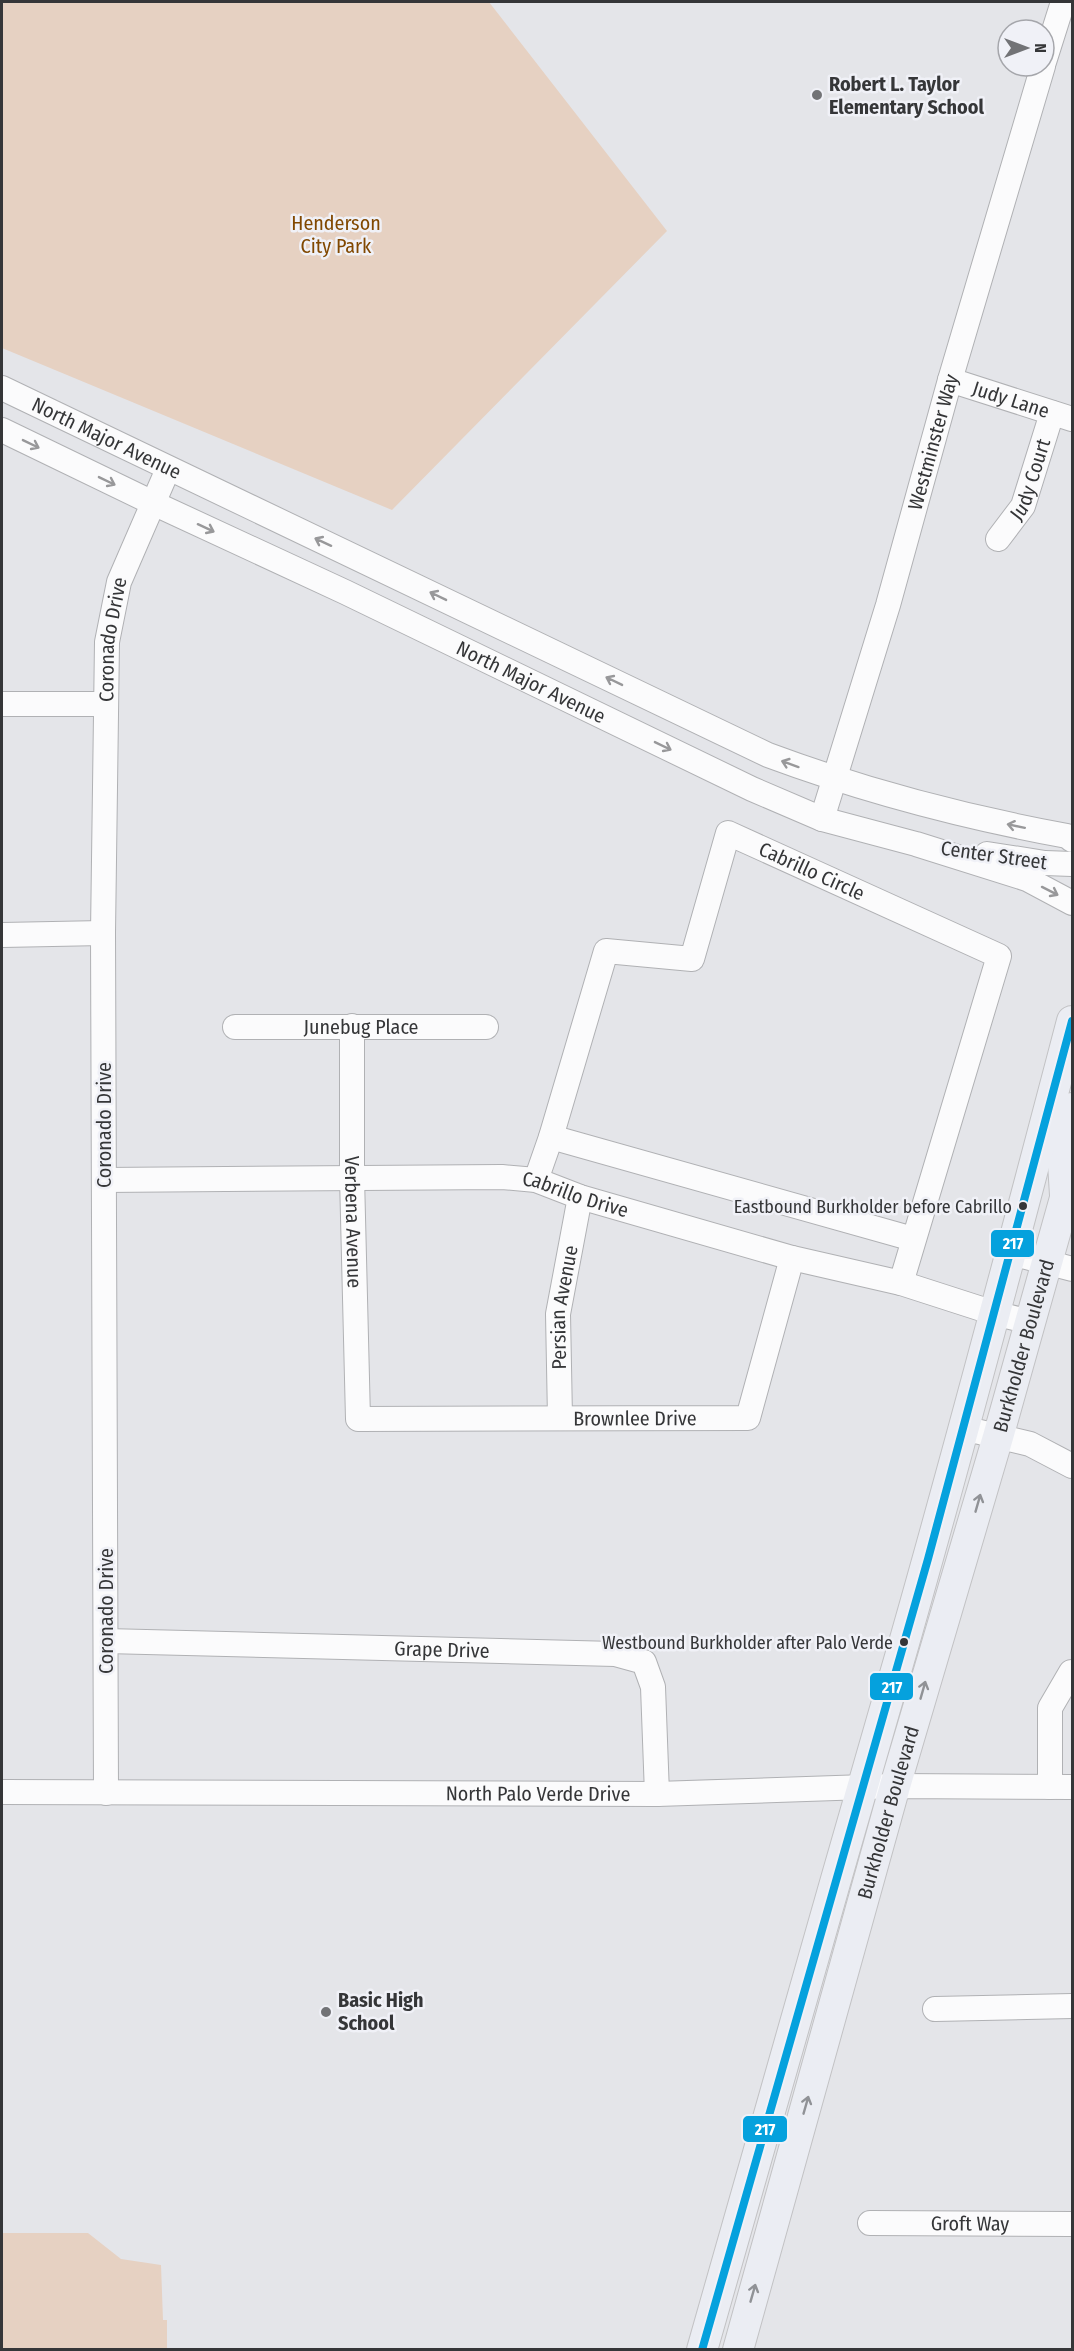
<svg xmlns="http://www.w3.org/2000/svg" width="1074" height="2351" font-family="'Fira Sans Condensed',sans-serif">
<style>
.green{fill:#e6d1c2}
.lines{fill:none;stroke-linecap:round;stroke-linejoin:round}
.minor-casing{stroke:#b0b1b4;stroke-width:26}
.major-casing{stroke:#c2c2c4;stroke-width:32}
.minor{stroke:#fbfbfc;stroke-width:24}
.major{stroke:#ebedf3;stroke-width:30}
.bus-1-casing{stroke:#f0f1f7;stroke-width:12}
.bus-1{stroke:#05a1dd;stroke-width:8}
.oneway{stroke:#98989a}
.oneway2{stroke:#909296}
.poi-dot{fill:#727376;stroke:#f0f1f7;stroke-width:2}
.bus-dot{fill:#353638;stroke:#f0f1f7;stroke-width:2}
.labels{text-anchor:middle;stroke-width:5;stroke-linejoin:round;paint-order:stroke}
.bus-label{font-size:18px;fill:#353638;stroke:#f0f1f7;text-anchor:end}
.poi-label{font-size:20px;font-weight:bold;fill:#353638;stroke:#f0f1f7;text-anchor:start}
.park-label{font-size:20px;fill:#814801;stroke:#f0f1f7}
.street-label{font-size:20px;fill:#353638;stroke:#f0f1f7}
.line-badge{stroke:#f0f1f7;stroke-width:2}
.badge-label{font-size:16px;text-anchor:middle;font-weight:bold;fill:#fff}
</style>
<rect width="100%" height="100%" fill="#e4e5e9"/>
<!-- green -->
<path class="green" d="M 2,2 L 489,2 L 667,231 L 392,510 L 2,348 Z
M 2,2233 L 88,2233 L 121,2259 L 161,2265 L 163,2320 L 167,2320 L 167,2349 L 2,2349 Z"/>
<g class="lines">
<defs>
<g id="minor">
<path d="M 1044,62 L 1063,2"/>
<path id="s1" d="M 950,380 L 1072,419"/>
<path id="s2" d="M 2,388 L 768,755 C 865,791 964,817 1067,836 L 1072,840"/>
<path id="s3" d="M 2,430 L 153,503 L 345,592 L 752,789 L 822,819 L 916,844 L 1027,879 L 1072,903"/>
<path id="s4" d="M 998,539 L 1023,506 L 1052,413"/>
<path d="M 2,704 L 106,704"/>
<path id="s5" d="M 822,819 L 888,605 L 950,380 L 1043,66"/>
<path d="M 987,854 L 1045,863 L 1072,864"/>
<path d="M 2,935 L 103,933"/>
<path id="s6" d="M 352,1026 L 352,1177 L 358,1419 L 748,1418 L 792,1258"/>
<path id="s7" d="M 235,1027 L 486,1027"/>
<path d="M 551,1137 L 913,1239"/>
<path id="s8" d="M 104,1180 L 502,1177 L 536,1180 L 580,1197 L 792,1258 L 901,1283 L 994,1313 L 1030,1322"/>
<path id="s9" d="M 536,1180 L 551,1137 L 606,951 L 692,959 L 728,833 L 999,956 L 901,1283"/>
<path d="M 1011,1253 L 1072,1269"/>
<path id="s10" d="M 560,1418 L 558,1314 L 580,1197"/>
<path d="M 963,1428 L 1030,1444 L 1072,1466"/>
<path id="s11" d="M 106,1641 L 615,1654 L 644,1662 L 653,1687 L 657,1794"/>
<path d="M 1050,1787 L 1050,1708 L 1071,1672"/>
<path id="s12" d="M 2,1792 L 657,1794 L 895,1786 L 1072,1787"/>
<path id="s13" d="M 106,1793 L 103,933 L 107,642 L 119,582 L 168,469"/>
<path d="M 935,2009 L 1072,2006"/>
<path id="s14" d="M 870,2223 L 1072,2224"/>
</g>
<g id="major">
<path d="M 1065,1195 L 1062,1147 L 1072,1108"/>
<path d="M 702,2350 C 768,2111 838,1874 906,1636 C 964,1432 1018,1227 1072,1021"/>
<path id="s15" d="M 738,2350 L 895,1786 L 998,1437 L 1072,1173"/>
</g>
</defs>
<!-- minor casing -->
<use href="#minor" class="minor-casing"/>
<!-- major casing -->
<use href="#major" class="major-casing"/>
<!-- minor -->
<use href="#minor" class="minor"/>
<!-- major -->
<use href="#major" class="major"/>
<defs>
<path id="bus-1" d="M 702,2350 L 928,1559 L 1072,1021"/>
</defs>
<!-- bus-1 casing -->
<use href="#bus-1" class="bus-1-casing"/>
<!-- bus-1 -->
<use href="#bus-1" class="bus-1"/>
</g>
<!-- one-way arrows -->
<defs><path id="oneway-shaft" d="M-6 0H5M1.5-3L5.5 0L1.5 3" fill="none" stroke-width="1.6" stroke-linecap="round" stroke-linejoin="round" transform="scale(1.5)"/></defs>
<g class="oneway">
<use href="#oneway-shaft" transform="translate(31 444) rotate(26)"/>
<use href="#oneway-shaft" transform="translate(107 481) rotate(26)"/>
<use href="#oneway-shaft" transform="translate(206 528) rotate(25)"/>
<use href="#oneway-shaft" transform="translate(323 542) rotate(-155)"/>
<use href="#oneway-shaft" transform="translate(438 596) rotate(-154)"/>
<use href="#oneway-shaft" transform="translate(614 681) rotate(-154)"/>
<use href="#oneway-shaft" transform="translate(663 746) rotate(26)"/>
<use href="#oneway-shaft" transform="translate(790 764) rotate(-160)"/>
<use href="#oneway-shaft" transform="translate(1016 826) rotate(-168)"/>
<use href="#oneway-shaft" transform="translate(1050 891) rotate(27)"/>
</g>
<g class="oneway2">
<use href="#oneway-shaft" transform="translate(978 1503) rotate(-74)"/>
<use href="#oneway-shaft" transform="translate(923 1690) rotate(-74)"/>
<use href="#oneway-shaft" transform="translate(806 2105) rotate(-74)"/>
<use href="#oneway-shaft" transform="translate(753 2293) rotate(-74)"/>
</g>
<!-- markers -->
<g class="poi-dot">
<circle cx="817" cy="95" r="6"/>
<circle cx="326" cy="2012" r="6"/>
</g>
<g class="bus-dot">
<circle cx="1023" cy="1206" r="5"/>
<circle cx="904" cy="1642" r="5"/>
</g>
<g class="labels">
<!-- bus labels -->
<g class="bus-label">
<text x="1012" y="1213">Eastbound Burkholder before Cabrillo</text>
<text x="893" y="1649">Westbound Burkholder after Palo Verde</text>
</g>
<!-- poi labels -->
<g class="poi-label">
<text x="829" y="91">Robert L. Taylor<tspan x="829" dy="23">Elementary School</tspan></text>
<text x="338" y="2007">Basic High<tspan x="338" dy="23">School</tspan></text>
</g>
<!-- park labels -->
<g class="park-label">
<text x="336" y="230">Henderson<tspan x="336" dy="23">City Park</tspan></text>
</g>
<!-- street labels -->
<g class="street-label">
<text dy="7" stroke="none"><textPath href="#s1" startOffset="64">Judy Lane</textPath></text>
<text dy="7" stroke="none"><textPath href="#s2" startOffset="116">North Major Avenue</textPath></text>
<text dy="7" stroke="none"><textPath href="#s5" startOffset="393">Westminster Way</textPath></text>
<text dy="7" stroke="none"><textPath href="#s4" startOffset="69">Judy Court</textPath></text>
<text dy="7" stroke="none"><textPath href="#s13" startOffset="1154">Coronado Drive</textPath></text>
<text dy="7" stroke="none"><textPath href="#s3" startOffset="586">North Major Avenue</textPath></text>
<text transform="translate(994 855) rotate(8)" y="7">Center Street</text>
<text dy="7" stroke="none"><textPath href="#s9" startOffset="549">Cabrillo Circle</textPath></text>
<text dy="7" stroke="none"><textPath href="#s7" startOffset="126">Junebug Place</textPath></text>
<text transform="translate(104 1125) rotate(-90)" y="7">Coronado Drive</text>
<text dy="7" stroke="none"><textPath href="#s8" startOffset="474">Cabrillo Drive</textPath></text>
<text dy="7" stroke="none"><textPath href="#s6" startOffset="196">Verbena Avenue</textPath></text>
<text dy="7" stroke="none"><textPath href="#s10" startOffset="111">Persian Avenue</textPath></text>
<text dy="7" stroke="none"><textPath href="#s15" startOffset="1044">Burkholder Boulevard</textPath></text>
<text dy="7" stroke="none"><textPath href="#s6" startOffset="670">Brownlee Drive</textPath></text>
<text transform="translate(106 1611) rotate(-90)" y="7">Coronado Drive</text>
<text dy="7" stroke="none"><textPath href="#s11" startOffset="336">Grape Drive</textPath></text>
<text dy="7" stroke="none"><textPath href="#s12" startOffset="536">North Palo Verde Drive</textPath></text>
<text dy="7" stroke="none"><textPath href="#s15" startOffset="558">Burkholder Boulevard</textPath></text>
<text dy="7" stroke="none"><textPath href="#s14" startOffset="100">Groft Way</textPath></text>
</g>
</g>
<g class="line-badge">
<rect x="990" y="1229" width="45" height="29" rx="6" fill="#05a1dd"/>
<rect x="869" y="1672" width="45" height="29" rx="6" fill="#05a1dd"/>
<rect x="742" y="2115" width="46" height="28" rx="6" fill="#05a1dd"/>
</g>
<g class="badge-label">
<text x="1013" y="1249">217</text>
<text x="892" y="1693">217</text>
<text x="765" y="2135">217</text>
</g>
<!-- border -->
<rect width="1074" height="2351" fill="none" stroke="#353638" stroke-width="6"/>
<!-- north arrow -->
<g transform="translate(1026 48) rotate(90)"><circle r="28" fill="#f0f1f7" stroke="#a5a6ab" stroke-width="1.5"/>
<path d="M0-4.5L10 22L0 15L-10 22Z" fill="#727376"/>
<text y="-9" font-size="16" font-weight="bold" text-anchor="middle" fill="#353638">N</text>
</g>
</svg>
